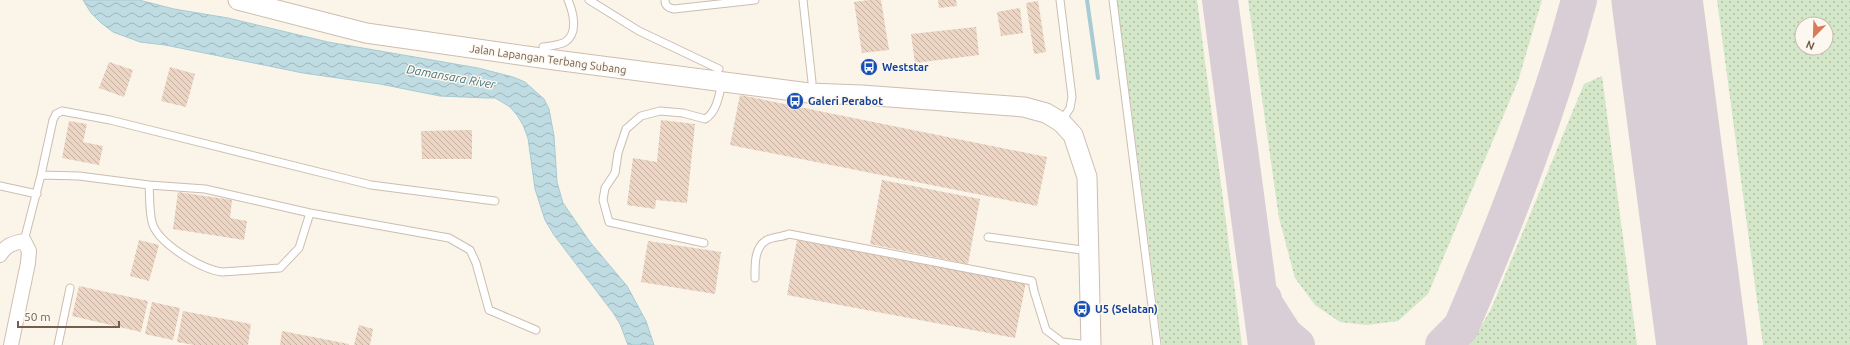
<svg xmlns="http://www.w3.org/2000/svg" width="1850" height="345" font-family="Ubuntu,sans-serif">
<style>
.green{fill:url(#green-dots);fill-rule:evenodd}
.water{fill:url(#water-waves);stroke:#a7cbd3}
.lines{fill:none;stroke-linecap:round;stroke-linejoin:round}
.stream{stroke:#a7cbd3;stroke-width:4}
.taxiway{stroke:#d9ced6;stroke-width:36}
.runway{stroke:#d9ced6;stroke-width:91}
.building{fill:url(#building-back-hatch)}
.lane-casing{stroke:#ccbdb0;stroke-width:9}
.street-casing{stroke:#ccbdb0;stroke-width:16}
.secondary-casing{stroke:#cebdae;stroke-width:21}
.lane{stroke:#fff;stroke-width:7}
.street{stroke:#fff;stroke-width:14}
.secondary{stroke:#fff;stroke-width:19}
.labels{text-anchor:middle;stroke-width:3;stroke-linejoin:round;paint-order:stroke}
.street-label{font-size:11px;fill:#725d4f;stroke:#fdf8ef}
.transit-label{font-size:11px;font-weight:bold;fill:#164399;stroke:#fdf8ef;text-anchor:start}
.water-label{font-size:12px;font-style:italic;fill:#4b7983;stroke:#fdf8ef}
</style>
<defs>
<pattern id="green-dots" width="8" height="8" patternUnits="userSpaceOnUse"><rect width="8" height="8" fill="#d4e7c9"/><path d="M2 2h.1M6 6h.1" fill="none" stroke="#b0bea6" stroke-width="1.8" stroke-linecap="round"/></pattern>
<pattern id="water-waves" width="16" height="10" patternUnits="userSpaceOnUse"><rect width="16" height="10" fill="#bfdce2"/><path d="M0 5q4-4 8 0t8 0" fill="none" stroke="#a0b6ba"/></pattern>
<pattern id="building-back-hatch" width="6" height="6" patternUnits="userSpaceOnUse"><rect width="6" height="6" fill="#edd5c4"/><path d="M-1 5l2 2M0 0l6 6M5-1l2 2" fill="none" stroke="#c4b0a2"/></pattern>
</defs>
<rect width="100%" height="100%" fill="#faf4e9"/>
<!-- green -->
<path class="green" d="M 1117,0 L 1197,0 L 1242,345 L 1162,345 Z
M 1248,0 L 1542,0 L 1518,81 L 1428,294 L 1398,321 L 1367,325 L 1340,322 L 1315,305 L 1295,278 L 1279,218 Z
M 1717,0 L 1850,0 L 1850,345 L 1763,345 ZM 1802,24 L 1826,24 L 1826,48 L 1802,48 Z
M 1602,76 L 1637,345 L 1465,345 L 1476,335 L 1491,309 L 1584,84 Z"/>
<!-- water -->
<path class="water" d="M 83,0 L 139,0 L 174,9 L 228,18 L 328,42 L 478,68 L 513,77 L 525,82 L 544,99 L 549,109 L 554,136 L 557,182 L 563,203 L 590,242 L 627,286 L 646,321 L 654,345 L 628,345 L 620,324 L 614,314 L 554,235 L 545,220 L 535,189 L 528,138 L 523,125 L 517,115 L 510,107 L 502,102 L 495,98 L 486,98 L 440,96 L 380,84 L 303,73 L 165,45 L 140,42 L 113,32 L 100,22 L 91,13 Z"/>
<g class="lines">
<!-- stream -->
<path class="stream" d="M 1087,0 L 1098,78"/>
<!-- taxiway -->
<path class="taxiway" d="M 1220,0 L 1266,345
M 1264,299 L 1265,304 L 1285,335 L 1297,345
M 1443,345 L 1461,327 C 1507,220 1549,112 1579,0"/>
<!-- runway -->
<path class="runway" d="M 1657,0 L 1702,345"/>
</g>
<!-- building -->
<path class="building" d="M 869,0 L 881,0 L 889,50 L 862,53 L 854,2 Z
M 938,0 L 956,0 L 957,6 L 939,8 Z
M 1038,1 L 1046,52 L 1034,54 L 1026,3 Z
M 1020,8 L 1023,33 L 1001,36 L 997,12 Z
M 976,27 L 979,55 L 915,63 L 911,34 Z
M 109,62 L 133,70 L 124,97 L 99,88 Z
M 170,67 L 195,74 L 186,107 L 161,101 Z
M 740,95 L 1047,157 L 1037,206 L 730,145 Z
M 661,120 L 695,124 L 687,203 L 656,200 L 655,209 L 627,205 L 633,158 L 657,162 Z
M 69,121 L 87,124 L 83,142 L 103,146 L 99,165 L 62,158 Z
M 472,130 L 472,159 L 422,159 L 421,131 Z
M 882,180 L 980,199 L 968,264 L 870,244 Z
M 178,192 L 232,200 L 230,218 L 247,221 L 244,240 L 173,229 Z
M 139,240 L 159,245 L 149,281 L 130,276 Z
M 797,240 L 1026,282 L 1015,338 L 787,295 Z
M 648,241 L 721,252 L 715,294 L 641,282 Z
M 79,286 L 148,301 L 141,332 L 72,316 Z
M 152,302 L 180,308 L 173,340 L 145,334 Z
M 183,311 L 251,324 L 248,345 L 194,345 L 177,342 Z
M 359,325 L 373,329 L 370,345 L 354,345 Z
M 282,331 L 349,344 L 349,345 L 280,345 Z"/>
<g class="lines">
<defs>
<path id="lane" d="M 589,0 L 639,31 L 719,69
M 665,0 C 665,6 668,8 674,9 L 755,0
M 803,0 L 812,82
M 1060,0 L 1072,97 L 1070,108 L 1061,122
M 1113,0 L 1157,345
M 543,47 C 550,46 560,45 565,42 C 579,33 573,12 568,0
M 41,175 L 79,176 L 149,185 L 205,189 L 310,213 L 449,238 L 470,250 L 476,263 L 489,310 L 536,330
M 149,185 C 150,197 149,210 152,222 C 157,243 201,269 222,272 L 280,268 L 299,248 L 310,213
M 0,186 L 37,194
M 988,237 L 1089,251
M 24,241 L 41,175 L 53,120 L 56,114 L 62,111 L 110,120 L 371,185 L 495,201
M 704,243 L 609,222 L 603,200 L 605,188 L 615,173 L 618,153 L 626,129 L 641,116 L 660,111 L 683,113 L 705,119 C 717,112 719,95 722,83
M 755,278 C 755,265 754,247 767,240 C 773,237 782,237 789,234 L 1032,281 L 1034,291 L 1046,330 L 1062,342 L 1090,345
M 58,345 L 70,288"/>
<path id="street" d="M 0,255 C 6,245 13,243 24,241 L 29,251 L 28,263 L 11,345"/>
<path id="secondary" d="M 238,0 L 366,33 L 555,60 L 809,93 L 862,95 L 1024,107 L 1046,113 L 1061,122 L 1073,135 L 1087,177 L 1091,345"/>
</defs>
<!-- lane casing -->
<use href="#lane" class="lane-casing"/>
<!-- street casing -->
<use href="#street" class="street-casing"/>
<!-- secondary casing -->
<use href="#secondary" class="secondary-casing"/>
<!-- lane -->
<use href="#lane" class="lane"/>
<!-- street -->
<use href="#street" class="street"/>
<!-- secondary -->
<use href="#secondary" class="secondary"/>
</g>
<!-- icons -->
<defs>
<symbol id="bus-disc" viewBox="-11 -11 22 22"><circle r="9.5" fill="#1a4fb4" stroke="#fdf8ef"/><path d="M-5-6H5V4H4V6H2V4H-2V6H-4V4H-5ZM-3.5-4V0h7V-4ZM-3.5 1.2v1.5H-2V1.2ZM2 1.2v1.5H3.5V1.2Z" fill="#fff"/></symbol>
</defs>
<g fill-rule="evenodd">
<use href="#bus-disc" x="859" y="57" width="20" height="20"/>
<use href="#bus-disc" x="785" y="91" width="20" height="20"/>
<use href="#bus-disc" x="1072" y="299" width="20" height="20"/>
</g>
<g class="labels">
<!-- street labels -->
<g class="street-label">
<text transform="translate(548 59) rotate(8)" y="4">Jalan Lapangan Terbang Subang</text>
</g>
<!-- transit labels -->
<g class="transit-label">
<text x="882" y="71">Weststar</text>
<text x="808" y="105">Galeri Perabot</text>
<text x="1095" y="313">U5 (Selatan)</text>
</g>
<!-- water labels -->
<g class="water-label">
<text transform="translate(451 77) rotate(10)" y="4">Damansara River</text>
</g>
</g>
<!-- north arrow -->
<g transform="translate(1814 36) rotate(203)"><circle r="19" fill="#fdf8ef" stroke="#c5baaf"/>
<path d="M0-3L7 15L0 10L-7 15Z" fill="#d77a5b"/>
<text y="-6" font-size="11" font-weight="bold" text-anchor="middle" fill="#725d4f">N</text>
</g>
<!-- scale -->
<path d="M18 321v6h101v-6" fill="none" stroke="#725d4f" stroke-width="2"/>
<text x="24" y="321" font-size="12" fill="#725d4f" stroke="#fdf8ef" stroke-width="3" paint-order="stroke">50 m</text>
</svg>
